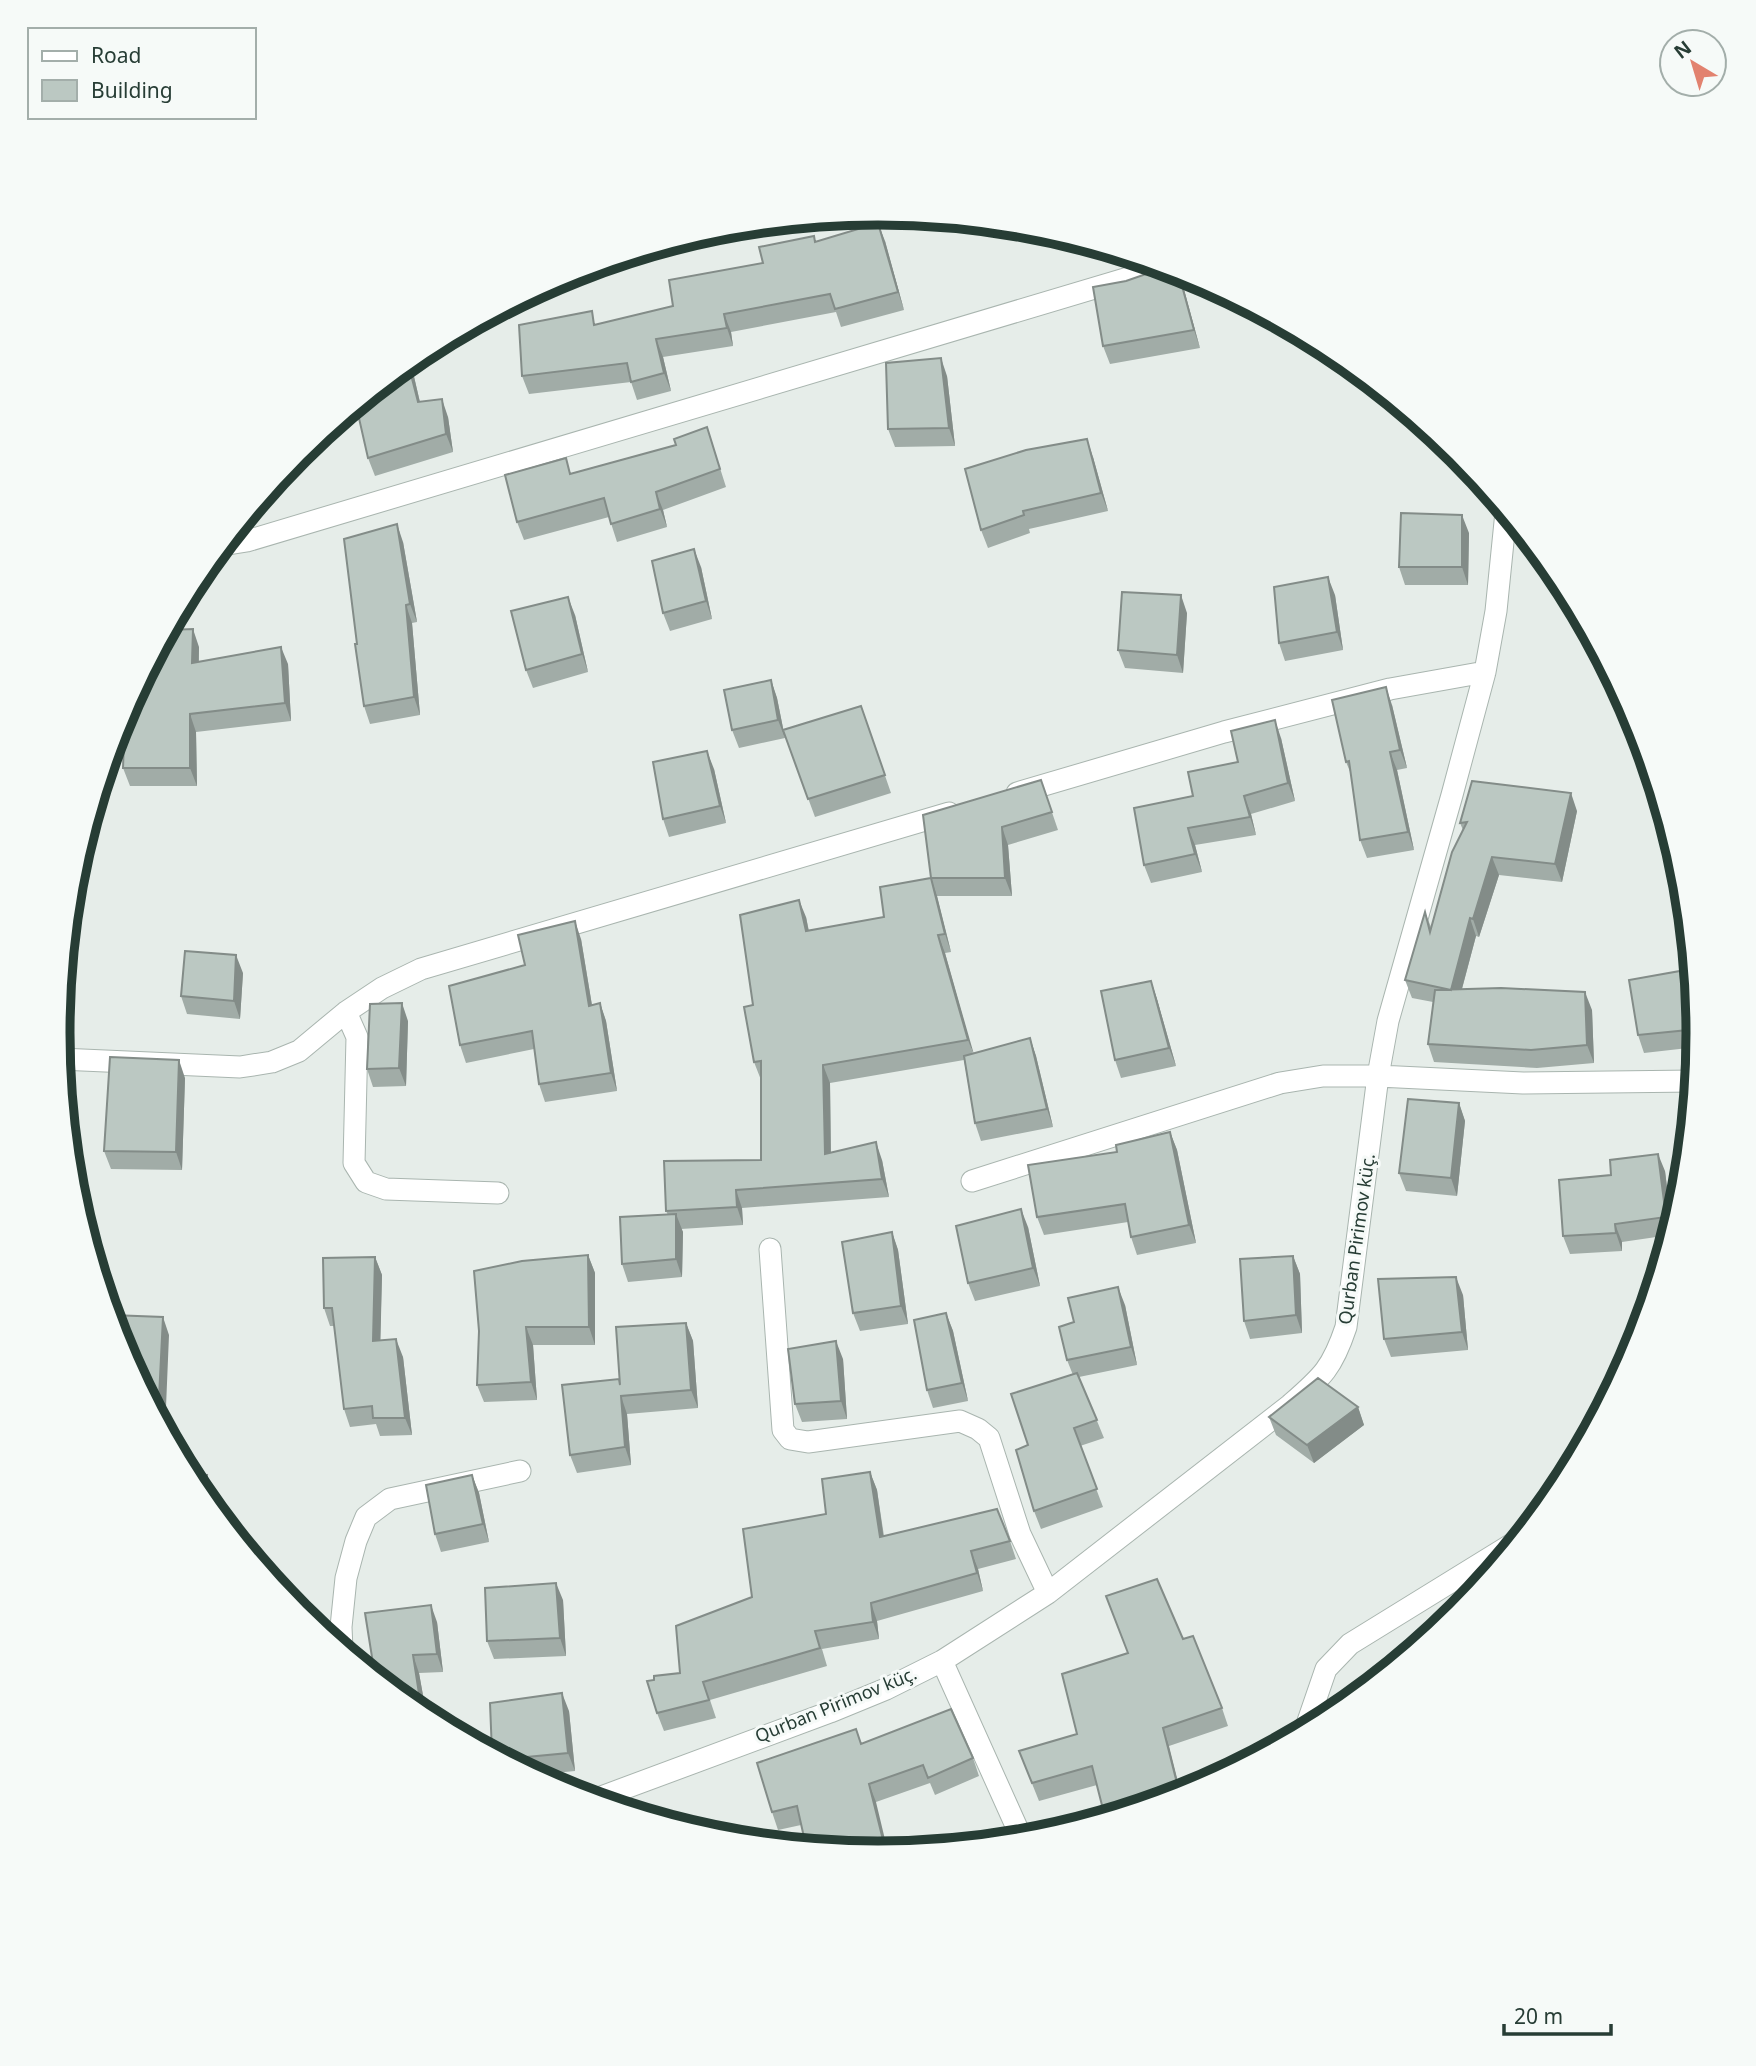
<svg xmlns="http://www.w3.org/2000/svg" width="1756" height="2066" font-family="'Noto Sans',sans-serif">
<style>
.lines{fill:none;stroke-linecap:round;stroke-linejoin:round}
.street-casing{stroke:#a9b5af;stroke-width:23}
.street{stroke:#fff;stroke-width:21}
.wall{fill:#a1aca7}
.shaded-wall{fill:#838c88}
.building{fill:#bbc8c2;stroke:#838c88;stroke-width:2}
.labels{text-anchor:middle;stroke-width:6;stroke-linejoin:round;paint-order:stroke}
.street-label{font-size:18px;fill:#273d35;stroke:#f6faf8}
.rim{fill:none;stroke:#273d35;stroke-width:9}
</style>
<rect width="100%" height="100%" fill="#e6ede9"/>
<g class="lines">
<defs>
<path id="street" d="M 222,545 L 247,541 L 1165,267
M 1017,793 L 1224,732 L 1390,689 L 1485,672
M 346,1012 L 357,1037 L 354,1163 L 366,1182 L 386,1189 L 498,1193
M 60,1059 L 240,1067 L 272,1062 L 299,1051 L 346,1012 L 382,988 L 421,969 L 949,813
M 972,1181 L 1280,1083 L 1323,1076 L 1378,1076 L 1523,1083 L 1694,1081
M 770,1249 L 783,1430 L 790,1439 L 808,1442 L 960,1421 L 978,1429 L 989,1438 L 1020,1534 L 1048,1593
M 342,1649 L 341,1627 L 346,1578 L 356,1541 L 366,1517 L 390,1499 L 520,1471
M 942,1661 L 1022,1839
M 1305,1730 L 1326,1669 L 1350,1644 L 1517,1541
M 593,1800 L 830,1712 L 886,1689 L 942,1661 L 1048,1593 L 1290,1405 C 1322,1377 1332,1369 1346,1327 L 1378,1076 L 1388,1021 L 1452,795 L 1485,672 L 1496,611 L 1506,512"/>
</defs>
<!-- street casing -->
<use href="#street" class="street-casing"/>
<!-- street -->
<use href="#street" class="street"/>
</g>
<!-- wall -->
<path class="wall" d="M 885,241 L 904,310 L 841,327 L 836,312 L 731,332 L 733,346 L 663,357 L 671,391 L 637,400 L 631,382 L 529,394 L 522,376 L 597,324 L 673,306 L 763,263 L 816,242 Z
M 1166,267 L 1178,271 L 1200,348 L 1110,364 L 1103,346 L 1126,281 Z
M 412,368 L 420,402 L 448,417 L 453,452 L 375,476 L 368,458 Z
M 947,376 L 955,446 L 895,447 L 888,429 Z
M 707,427 L 726,487 L 663,510 L 667,527 L 617,542 L 609,517 L 524,540 L 517,522 L 572,473 L 676,445 Z
M 1093,457 L 1108,511 L 1029,529 L 1030,533 L 988,548 L 981,530 Z
M 1469,533 L 1468,585 L 1405,585 L 1399,567 Z
M 403,542 L 417,622 L 412,623 L 420,715 L 370,724 L 364,706 L 357,644 Z
M 701,567 L 712,619 L 670,631 L 663,613 Z
M 1335,595 L 1343,650 L 1285,661 L 1279,643 Z
M 1187,613 L 1183,673 L 1125,668 L 1118,650 Z
M 575,615 L 588,672 L 533,688 L 526,670 Z
M 199,647 L 199,661 L 288,664 L 291,721 L 196,732 L 197,786 L 130,786 L 123,768 L 140,711 Z
M 771,680 L 777,698 L 785,738 L 739,748 L 732,730 Z
M 1392,705 L 1407,768 L 1397,770 L 1414,850 L 1367,858 L 1360,840 L 1351,774 L 1346,762 Z
M 861,706 L 891,793 L 815,817 L 783,730 Z
M 1281,738 L 1295,801 L 1251,814 L 1256,835 L 1195,845 L 1202,872 L 1151,883 L 1144,865 L 1193,796 L 1238,762 Z
M 714,769 L 726,823 L 669,837 L 663,819 Z
M 1041,780 L 1058,830 L 1008,845 L 1012,896 L 937,896 L 951,952 L 945,953 L 973,1054 L 1030,1038 L 1036,1056 L 1053,1127 L 981,1141 L 975,1123 L 964,1060 L 830,1083 L 831,1153 L 882,1160 L 889,1197 L 742,1208 L 743,1225 L 681,1229 L 683,1232 L 682,1277 L 628,1282 L 622,1264 L 668,1215 L 666,1211 L 761,1160 L 761,1080 L 754,1062 L 753,1005 L 806,917 L 809,931 L 884,917 L 931,878 Z
M 1577,811 L 1562,882 L 1499,875 L 1479,937 L 1476,936 L 1462,989 L 1592,1010 L 1594,1063 L 1537,1068 L 1434,1062 L 1428,1044 L 1433,1002 L 1412,998 L 1405,980 L 1425,912 L 1431,927 L 1463,830 L 1460,823 Z
M 581,939 L 592,1005 L 600,1003 L 606,1021 L 617,1091 L 545,1102 L 539,1084 L 534,1049 L 466,1063 L 460,1045 L 525,965 Z
M 243,973 L 240,1019 L 187,1014 L 181,996 Z
M 1151,981 L 1157,999 L 1176,1066 L 1121,1078 L 1115,1060 Z
M 1686,987 L 1694,987 L 1698,1033 L 1697,1047 L 1644,1053 L 1638,1035 Z
M 408,1021 L 406,1086 L 373,1087 L 367,1069 Z
M 185,1078 L 182,1170 L 111,1169 L 104,1151 Z
M 1459,1103 L 1465,1121 L 1457,1196 L 1406,1191 L 1399,1173 Z
M 1170,1132 L 1177,1150 L 1196,1243 L 1137,1255 L 1131,1237 L 1128,1222 L 1044,1235 L 1037,1217 L 1117,1152 Z
M 1665,1171 L 1672,1228 L 1670,1235 L 1622,1242 L 1622,1251 L 1570,1254 L 1563,1236 Z
M 1028,1227 L 1040,1286 L 975,1301 L 968,1283 Z
M 892,1232 L 898,1250 L 908,1324 L 860,1331 L 853,1313 Z
M 588,1255 L 595,1273 L 595,1345 L 533,1345 L 537,1400 L 484,1402 L 477,1385 Z
M 1293,1256 L 1300,1274 L 1302,1333 L 1250,1339 L 1244,1321 Z
M 375,1257 L 382,1275 L 380,1341 L 403,1357 L 412,1435 L 380,1436 L 376,1424 L 350,1427 L 344,1409 L 334,1326 L 330,1326 L 324,1308 Z
M 1463,1295 L 1468,1350 L 1391,1357 L 1384,1339 Z
M 1125,1305 L 1137,1365 L 1079,1377 L 1104,1438 L 1080,1446 L 1103,1507 L 1041,1529 L 1034,1511 L 1028,1445 L 1073,1375 L 1067,1360 Z
M 946,1313 L 953,1331 L 968,1401 L 933,1408 L 927,1390 Z
M 686,1323 L 693,1341 L 698,1408 L 627,1414 L 631,1465 L 577,1473 L 570,1455 L 619,1379 Z
M 843,1359 L 847,1419 L 802,1422 L 795,1404 Z
M 1358,1407 L 1364,1425 L 1314,1463 L 1276,1435 L 1269,1417 Z
M 870,1472 L 877,1490 L 884,1536 L 1010,1541 L 1016,1559 L 978,1569 L 983,1591 L 877,1621 L 879,1639 L 822,1649 L 827,1666 L 710,1700 L 716,1718 L 664,1731 L 657,1713 L 654,1680 L 680,1673 L 752,1597 L 826,1514 Z
M 472,1475 L 479,1493 L 489,1542 L 441,1552 L 435,1534 Z
M 563,1600 L 566,1656 L 494,1659 L 487,1641 Z
M 437,1622 L 443,1672 L 419,1673 L 426,1713 L 422,1715 L 375,1676 Z
M 1183,1639 L 1222,1708 L 1228,1726 L 1169,1746 L 1097,1785 L 1039,1801 L 1019,1751 L 1077,1734 Z
M 569,1711 L 575,1771 L 534,1775 L 492,1753 Z
M 861,1744 L 973,1758 L 979,1776 L 935,1795 L 930,1783 L 876,1802 L 801,1825 L 778,1830 L 772,1812 Z"/>
<!-- shaded-wall -->
<path class="shaded-wall" d="M 878,223 L 885,241 L 904,310 L 898,292 Z
M 1178,271 L 1182,282 L 1200,348 L 1194,330 Z
M 724,314 L 731,332 L 733,346 L 727,328 Z
M 656,339 L 663,357 L 671,391 L 664,373 Z
M 941,358 L 947,376 L 955,446 L 949,428 Z
M 409,362 L 412,368 L 424,420 L 418,402 L 408,363 Z
M 442,399 L 448,417 L 453,452 L 446,434 Z
M 1087,439 L 1093,457 L 1108,511 L 1101,493 Z
M 656,492 L 663,510 L 667,527 L 660,509 Z
M 1462,515 L 1469,533 L 1468,585 L 1462,567 Z
M 397,524 L 403,542 L 417,622 L 410,604 Z
M 694,549 L 701,567 L 712,619 L 706,601 Z
M 1328,577 L 1335,595 L 1343,650 L 1337,632 Z
M 1181,595 L 1187,613 L 1183,673 L 1177,655 Z
M 568,597 L 575,615 L 588,672 L 582,654 Z
M 406,605 L 412,623 L 420,715 L 414,697 Z
M 193,629 L 199,647 L 198,681 L 192,663 Z
M 281,647 L 288,664 L 291,721 L 285,703 Z
M 771,680 L 777,698 L 785,738 L 778,720 Z
M 1386,687 L 1392,705 L 1407,768 L 1400,750 Z
M 190,714 L 196,732 L 197,786 L 190,768 Z
M 1275,720 L 1281,738 L 1295,801 L 1288,783 Z
M 707,751 L 714,769 L 726,823 L 720,806 Z
M 1390,752 L 1397,770 L 1414,850 L 1408,832 Z
M 1571,793 L 1577,811 L 1562,882 L 1555,864 Z
M 1244,796 L 1251,814 L 1256,835 L 1250,817 Z
M 1002,827 L 1008,845 L 1012,896 L 1005,878 Z
M 1188,828 L 1195,845 L 1202,872 L 1195,854 Z
M 1492,857 L 1499,875 L 1479,937 L 1473,919 Z
M 931,878 L 937,896 L 951,952 L 945,934 Z
M 799,900 L 806,917 L 812,949 L 806,931 Z
M 1470,918 L 1476,936 L 1457,1007 L 1451,990 Z
M 575,921 L 581,939 L 595,1024 L 589,1006 Z
M 938,935 L 945,953 L 975,1058 L 968,1040 Z
M 236,955 L 243,973 L 240,1019 L 234,1001 Z
M 1680,971 L 1686,989 L 1682,988 Z
M 1151,981 L 1157,999 L 1176,1066 L 1169,1048 Z
M 1585,992 L 1592,1010 L 1594,1063 L 1587,1045 Z
M 402,1003 L 408,1021 L 406,1086 L 399,1068 Z
M 600,1003 L 606,1021 L 617,1091 L 611,1073 Z
M 1030,1038 L 1036,1056 L 1053,1127 L 1047,1109 Z
M 179,1060 L 185,1078 L 182,1170 L 176,1152 Z
M 823,1065 L 830,1083 L 831,1172 L 825,1154 Z
M 1459,1103 L 1465,1121 L 1457,1196 L 1451,1178 Z
M 1170,1132 L 1177,1150 L 1196,1243 L 1189,1225 Z
M 876,1142 L 882,1160 L 889,1197 L 882,1179 Z
M 1658,1154 L 1665,1171 L 1672,1228 L 1671,1230 L 1666,1217 Z
M 736,1190 L 742,1208 L 743,1225 L 737,1207 Z
M 1021,1209 L 1028,1227 L 1040,1286 L 1033,1268 Z
M 676,1214 L 683,1232 L 682,1277 L 676,1259 Z
M 1615,1224 L 1622,1242 L 1622,1251 L 1616,1233 Z
M 892,1232 L 898,1250 L 908,1324 L 901,1306 Z
M 588,1255 L 595,1273 L 595,1345 L 589,1327 Z
M 1293,1256 L 1300,1274 L 1302,1333 L 1296,1315 Z
M 375,1257 L 382,1275 L 380,1359 L 373,1341 Z
M 1456,1277 L 1463,1295 L 1468,1350 L 1462,1332 Z
M 1118,1287 L 1125,1305 L 1137,1365 L 1131,1347 Z
M 946,1313 L 953,1331 L 968,1401 L 962,1383 Z
M 163,1317 L 169,1335 L 165,1431 L 158,1418 Z
M 686,1323 L 693,1341 L 698,1408 L 691,1390 Z
M 526,1327 L 533,1345 L 537,1400 L 531,1382 Z
M 396,1339 L 403,1357 L 412,1435 L 405,1418 Z
M 836,1341 L 843,1359 L 847,1419 L 841,1401 Z
M 621,1396 L 627,1414 L 631,1465 L 625,1447 Z
M 1358,1407 L 1364,1425 L 1314,1463 L 1307,1445 Z
M 870,1472 L 877,1490 L 886,1555 L 880,1537 Z
M 207,1475 L 213,1493 L 212,1508 L 205,1499 Z
M 472,1475 L 479,1493 L 489,1542 L 483,1524 Z
M 971,1551 L 978,1569 L 983,1591 L 977,1573 Z
M 556,1583 L 563,1600 L 566,1656 L 560,1638 Z
M 871,1603 L 877,1621 L 879,1639 L 873,1622 Z
M 431,1605 L 437,1622 L 443,1672 L 437,1654 Z
M 413,1655 L 419,1673 L 427,1717 L 423,1715 Z
M 562,1693 L 569,1711 L 575,1771 L 568,1753 Z
M 444,1712 L 450,1730 L 445,1727 Z
M 1163,1728 L 1169,1746 L 1181,1794 L 1180,1795 Z
M 869,1784 L 876,1802 L 888,1852 L 886,1852 Z"/>
<!-- building -->
<path class="building" d="M 878,223 L 898,292 L 835,309 L 830,294 L 724,314 L 727,328 L 656,339 L 664,373 L 631,382 L 627,363 L 522,376 L 519,325 L 592,311 L 594,325 L 673,306 L 669,280 L 763,263 L 759,247 L 814,236 L 815,242 Z
M 1166,267 L 1178,271 L 1194,330 L 1103,346 L 1093,287 L 1126,281 Z
M 941,358 L 949,428 L 888,429 L 886,363 Z
M 408,363 L 418,402 L 442,399 L 446,434 L 368,458 L 356,405 Z
M 707,427 L 720,469 L 656,492 L 660,509 L 611,524 L 604,498 L 517,522 L 505,475 L 566,458 L 570,474 L 676,445 L 674,439 Z
M 1087,439 L 1101,493 L 1023,511 L 1024,515 L 981,530 L 965,469 L 1026,450 Z
M 1401,513 L 1462,515 L 1462,567 L 1399,567 Z
M 397,524 L 410,604 L 406,605 L 414,697 L 364,706 L 355,644 L 357,644 L 344,539 Z
M 694,549 L 706,601 L 663,613 L 652,561 Z
M 1328,577 L 1337,632 L 1279,643 L 1274,587 Z
M 1122,592 L 1181,595 L 1177,655 L 1118,650 Z
M 568,597 L 582,654 L 526,670 L 511,611 Z
M 193,629 L 192,663 L 281,647 L 285,703 L 190,714 L 190,768 L 123,768 L 125,711 L 140,711 L 140,683 L 168,630 Z
M 771,680 L 778,720 L 732,730 L 724,690 Z
M 1386,687 L 1400,750 L 1390,752 L 1408,832 L 1360,840 L 1349,761 L 1346,762 L 1332,700 Z
M 861,706 L 885,775 L 808,799 L 783,730 Z
M 1275,720 L 1288,783 L 1244,796 L 1250,817 L 1188,828 L 1195,854 L 1144,865 L 1134,808 L 1193,796 L 1188,772 L 1238,762 L 1231,731 Z
M 707,751 L 720,806 L 663,819 L 653,762 Z
M 1041,780 L 1052,812 L 1002,827 L 1005,878 L 931,878 L 923,815 Z
M 1472,781 L 1571,793 L 1555,864 L 1492,857 L 1473,919 L 1470,918 L 1451,990 L 1405,980 L 1425,912 L 1430,932 L 1452,852 L 1467,822 L 1460,823 Z
M 931,878 L 945,934 L 938,935 L 968,1040 L 823,1065 L 825,1154 L 876,1142 L 882,1179 L 736,1190 L 737,1207 L 666,1211 L 664,1161 L 761,1160 L 761,1061 L 754,1062 L 744,1007 L 753,1005 L 740,915 L 799,900 L 806,931 L 884,917 L 880,887 Z
M 575,921 L 589,1006 L 600,1003 L 611,1073 L 539,1084 L 532,1031 L 460,1045 L 449,986 L 525,965 L 518,935 Z
M 185,951 L 236,955 L 234,1001 L 181,996 Z
M 1680,971 L 1682,988 L 1694,987 L 1698,1029 L 1638,1035 L 1629,980 Z
M 1151,981 L 1169,1048 L 1115,1060 L 1101,991 Z
M 1501,988 L 1585,992 L 1587,1045 L 1531,1050 L 1428,1044 L 1435,990 Z
M 402,1003 L 399,1068 L 367,1069 L 370,1004 Z
M 1030,1038 L 1047,1109 L 975,1123 L 964,1056 Z
M 110,1057 L 179,1060 L 176,1152 L 104,1151 Z
M 1408,1099 L 1459,1103 L 1451,1178 L 1399,1173 Z
M 1170,1132 L 1189,1225 L 1131,1237 L 1125,1204 L 1037,1217 L 1028,1165 L 1117,1152 L 1116,1145 Z
M 1658,1154 L 1666,1217 L 1615,1224 L 1616,1233 L 1563,1236 L 1559,1180 L 1611,1175 L 1610,1160 Z
M 1021,1209 L 1033,1268 L 968,1283 L 956,1226 Z
M 676,1214 L 676,1259 L 622,1264 L 620,1217 Z
M 892,1232 L 901,1306 L 853,1313 L 842,1242 Z
M 588,1255 L 589,1327 L 526,1327 L 531,1382 L 477,1385 L 479,1331 L 474,1271 L 522,1261 Z
M 1293,1256 L 1296,1315 L 1244,1321 L 1240,1259 Z
M 375,1257 L 373,1341 L 396,1339 L 405,1418 L 373,1418 L 372,1406 L 344,1409 L 332,1308 L 324,1308 L 323,1258 Z
M 1456,1277 L 1462,1332 L 1384,1339 L 1378,1279 Z
M 1118,1287 L 1131,1347 L 1067,1360 L 1059,1327 L 1074,1322 L 1068,1298 Z
M 946,1313 L 962,1383 L 927,1390 L 914,1320 Z
M 111,1315 L 163,1317 L 158,1418 L 120,1347 Z
M 686,1323 L 691,1390 L 621,1396 L 625,1447 L 570,1455 L 562,1385 L 619,1379 L 620,1385 L 616,1327 Z
M 836,1341 L 841,1401 L 795,1404 L 788,1349 Z
M 1077,1373 L 1097,1420 L 1074,1428 L 1097,1489 L 1034,1511 L 1016,1450 L 1028,1445 L 1011,1394 Z
M 1318,1378 L 1358,1407 L 1307,1445 L 1269,1417 Z
M 870,1472 L 880,1537 L 997,1509 L 1010,1541 L 971,1551 L 977,1573 L 871,1603 L 873,1622 L 815,1631 L 820,1648 L 703,1682 L 709,1700 L 657,1713 L 647,1681 L 654,1680 L 654,1676 L 680,1673 L 676,1626 L 752,1597 L 743,1529 L 826,1514 L 822,1479 Z
M 188,1474 L 207,1475 L 205,1499 L 196,1488 Z
M 472,1475 L 483,1524 L 435,1534 L 426,1485 Z
M 1157,1579 L 1183,1639 L 1193,1636 L 1222,1708 L 1163,1728 L 1180,1795 L 1105,1817 L 1092,1766 L 1032,1783 L 1019,1751 L 1077,1734 L 1062,1674 L 1128,1653 L 1106,1596 Z
M 556,1583 L 560,1638 L 487,1641 L 485,1588 Z
M 431,1605 L 437,1654 L 413,1655 L 422,1713 L 444,1712 L 445,1727 L 422,1715 L 375,1676 L 365,1613 Z
M 562,1693 L 568,1753 L 505,1759 L 492,1753 L 490,1703 Z
M 951,1709 L 973,1758 L 928,1778 L 923,1765 L 869,1784 L 886,1852 L 878,1853 L 806,1846 L 797,1806 L 772,1812 L 757,1763 L 856,1729 L 861,1744 Z"/>
<g class="labels">
<!-- street labels -->
<g class="street-label">
<text transform="translate(1357 1239) rotate(-82)" y="6">Qurban Pirimov küç.</text>
<text transform="translate(836 1705) rotate(-22)" y="6">Qurban Pirimov küç.</text>
</g>
</g>
<!-- crop -->
<path d="M0 0H1756V2066H0ZM70 1033a808 808 0 1 1 1616 0a808 808 0 1 1-1616 0Z" fill="#f6faf8" fill-rule="evenodd"/>
<path class="rim" d="M70 1033a808 808 0 1 1 1616 0a808 808 0 1 1-1616 0Z"/>
<!-- legend -->
<rect x="28" y="28" width="228" height="91" fill="#f6faf8" stroke="#a3aeaa" stroke-width="2"/>
<rect x="42" y="51" width="35" height="10" fill="#ffffff" stroke="#a3aeaa" stroke-width="2"/>
<text x="91" y="63" font-size="21" fill="#273d35">Road</text>
<rect x="42" y="80" width="35" height="21" fill="#bbc8c2" stroke="#a3aeaa" stroke-width="2"/>
<text x="91" y="98" font-size="21" fill="#273d35">Building</text>
<!-- north arrow -->
<g transform="translate(1693 63) rotate(322)"><circle r="33" fill="#f6faf8" stroke="#a3aeaa" stroke-width="2"/>
<path d="M0-5L12 26L0 18L-12 26Z" fill="#e2826f"/>
<text y="-10" font-size="19" font-weight="bold" text-anchor="middle" fill="#273d35">N</text>
</g>
<!-- scale -->
<path d="M1504 2024v10h107v-10" fill="none" stroke="#273d35" stroke-width="3.5"/>
<text x="1514" y="2024" font-size="21" fill="#273d35" stroke="#f6faf8" stroke-width="5" paint-order="stroke">20 m</text>
</svg>
